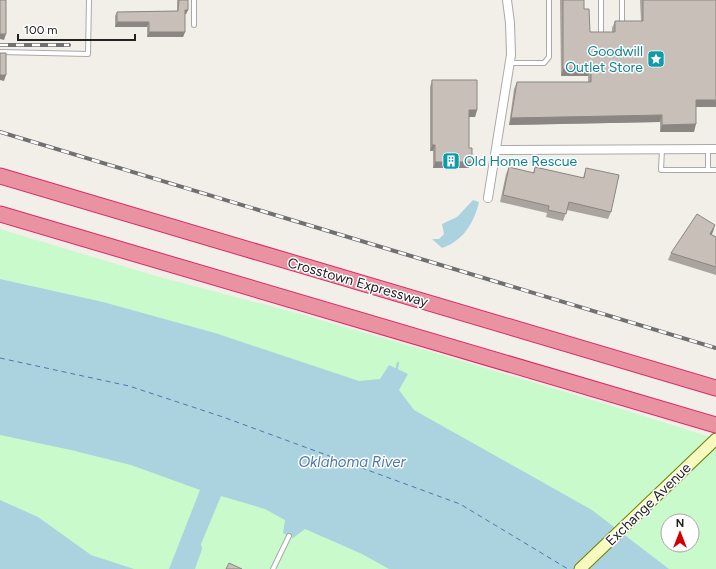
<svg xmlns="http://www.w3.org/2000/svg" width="716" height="569" font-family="Figtree,sans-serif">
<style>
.park{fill:#c8facc;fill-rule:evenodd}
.water{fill:#aad3df}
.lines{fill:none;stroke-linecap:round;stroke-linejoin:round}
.stream{stroke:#aad3df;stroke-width:2.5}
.ferry{stroke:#4a7aab;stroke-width:1;stroke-dasharray:5 4;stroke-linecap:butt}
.lane-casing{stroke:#a9a9a9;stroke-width:6}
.street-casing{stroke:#a9a9a9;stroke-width:10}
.secondary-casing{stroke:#707d05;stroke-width:13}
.highway-casing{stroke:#dc2a67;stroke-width:17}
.lane{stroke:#fff;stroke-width:4}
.street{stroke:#fff;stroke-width:8}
.secondary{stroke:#f7fabf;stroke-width:11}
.highway{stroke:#e892a2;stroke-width:15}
.rail-casing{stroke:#707070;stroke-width:4}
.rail{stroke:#fff;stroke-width:2.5;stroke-dasharray:8;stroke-linecap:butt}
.wall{fill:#aba49e}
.shaded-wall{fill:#8b8681}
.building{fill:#c7bfb8;stroke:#8b8681}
.labels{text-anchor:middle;stroke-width:3;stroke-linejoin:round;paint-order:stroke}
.culture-label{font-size:14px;fill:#0d838f;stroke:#fff;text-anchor:end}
.street-label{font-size:14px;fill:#222;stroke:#fff}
.water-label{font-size:15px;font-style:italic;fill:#4a7aab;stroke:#fff}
</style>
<rect width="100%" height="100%" fill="#f2efe9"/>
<!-- park -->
<path class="park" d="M 0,229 L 156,276 L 300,314 L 435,353 L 622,409 L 716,439 L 716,569 L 0,569 ZM 668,521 L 692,521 L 692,545 L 668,545 Z"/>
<!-- water -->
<path class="water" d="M 473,200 L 479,202 C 474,223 463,241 442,248 L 432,239 L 439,239 L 444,234 L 442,224 L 457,217 Z
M 0,279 L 103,302 L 215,333 L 359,381 L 380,379 L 389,365 L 408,374 L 399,390 L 414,410 L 592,510 L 669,569 L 389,569 L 362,554 L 305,529 L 293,538 L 283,533 L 285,520 L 265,509 L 221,496 L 201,544 L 202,549 L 195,569 L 169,569 L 200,490 L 131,465 L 71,450 L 0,435 Z
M 0,500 L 38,517 L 91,555 L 134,569 L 0,569 Z"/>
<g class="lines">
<!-- stream -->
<path class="stream" d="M 396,372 L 398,363"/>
<!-- ferry -->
<path class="ferry" d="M 0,358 L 129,386 L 223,417 L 460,504 L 568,569"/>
<defs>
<path id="lane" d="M 622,0 L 622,23
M 194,25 L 194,0
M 601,32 L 601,0
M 0,52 L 88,54 L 89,0
M 510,63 L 544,63 L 549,57 L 549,0
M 662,149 L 661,170 L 716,170
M 708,170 L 708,149
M 273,569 L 289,536"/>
<path id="street" d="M 496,150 L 716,149
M 488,198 L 511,55 L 510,23 L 507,0"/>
<path id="secondary" d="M 580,569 L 716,439"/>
<path id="highway" d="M 0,176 L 716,388
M 0,214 L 716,425"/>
</defs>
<!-- lane casing -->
<use href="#lane" class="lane-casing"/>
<!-- street casing -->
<use href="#street" class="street-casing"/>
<!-- secondary casing -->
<use href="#secondary" class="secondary-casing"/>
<!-- highway casing -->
<use href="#highway" class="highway-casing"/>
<!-- lane -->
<use href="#lane" class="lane"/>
<!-- street -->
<use href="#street" class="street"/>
<!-- secondary -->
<use href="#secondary" class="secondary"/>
<!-- highway -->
<use href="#highway" class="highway"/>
<defs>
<path id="rail" d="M 0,45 L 69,45
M 0,132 L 716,348"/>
</defs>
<!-- rail casing -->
<use href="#rail" class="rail-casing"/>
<!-- rail -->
<use href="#rail" class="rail"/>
</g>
<!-- wall -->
<path class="wall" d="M 177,0 L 188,0 L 188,10 L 186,14 L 185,14 L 185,32 L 183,37 L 147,37 L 147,27 L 115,27 L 115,16 L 117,12 L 177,11 Z
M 560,0 L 584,0 L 584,9 L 590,32 L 612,32 L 612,28 L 615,21 L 641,21 L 640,0 L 716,0 L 716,107 L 696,107 L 694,132 L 660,132 L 660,122 L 509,125 L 514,89 L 517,82 L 588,82 L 588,76 L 561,76 Z
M 432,80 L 477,110 L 475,117 L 469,117 L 469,168 L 433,168 L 433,151 L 430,151 L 430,87 Z
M 509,167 L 533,173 L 535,167 L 583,178 L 586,168 L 611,212 L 608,219 L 567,210 L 563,221 L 546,217 L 547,213 L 500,202 L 506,174 Z
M 715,225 L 711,234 L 716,237 L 716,275 L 668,260 L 671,253 Z"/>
<!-- shaded-wall -->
<path class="shaded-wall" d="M 185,10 L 188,10 L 186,14 L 183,14 Z
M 117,22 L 149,22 L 147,27 L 115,27 Z
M 149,32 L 185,32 L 183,37 L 147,37 Z
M 0,34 L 6,34 L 4,40 L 0,39 Z
M 563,69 L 591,69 L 588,76 L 561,76 Z
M 0,75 L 6,75 L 4,81 L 0,80 Z
M 696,100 L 716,100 L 716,107 L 693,107 Z
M 469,110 L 477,110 L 475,117 L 466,117 Z
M 662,115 L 660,122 L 509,125 L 511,118 Z
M 696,124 L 694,132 L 660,132 L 662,125 Z
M 432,145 L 435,145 L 433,151 L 430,151 Z
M 435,162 L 472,162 L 469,168 L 433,168 Z
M 715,225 L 713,232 L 708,241 L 710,234 Z"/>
<!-- building -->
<path class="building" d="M 0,0 L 6,0 L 6,34 L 0,34 Z
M 179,0 L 188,0 L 188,10 L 185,10 L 185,32 L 149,32 L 149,22 L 117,22 L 117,12 L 178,11 Z
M 563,0 L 584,0 L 584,9 L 589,9 L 590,32 L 615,32 L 615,21 L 643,21 L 643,0 L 716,0 L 716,100 L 696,100 L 696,124 L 662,125 L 662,115 L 511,118 L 517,82 L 591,82 L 591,69 L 563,69 Z
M 0,53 L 6,53 L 6,75 L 0,75 Z
M 432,80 L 477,80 L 477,110 L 469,110 L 469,148 L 472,148 L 472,162 L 435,162 L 435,145 L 432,145 Z
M 509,167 L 534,173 L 535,167 L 584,178 L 586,168 L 619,175 L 611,212 L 569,202 L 566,214 L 548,210 L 549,206 L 503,195 Z
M 697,214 L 715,225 L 710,234 L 716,237 L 716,267 L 671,253 Z
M 229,563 L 242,569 L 226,569 Z"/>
<!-- icons -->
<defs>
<symbol id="sight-square" viewBox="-11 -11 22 22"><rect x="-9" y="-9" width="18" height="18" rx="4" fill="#0f9aa8" stroke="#fff"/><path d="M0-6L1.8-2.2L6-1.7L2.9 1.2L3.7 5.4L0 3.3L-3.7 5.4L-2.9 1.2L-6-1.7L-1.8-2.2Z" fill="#fff"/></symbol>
<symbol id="building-square" viewBox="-11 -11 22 22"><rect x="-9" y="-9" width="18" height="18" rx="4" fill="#0f9aa8" stroke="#fff"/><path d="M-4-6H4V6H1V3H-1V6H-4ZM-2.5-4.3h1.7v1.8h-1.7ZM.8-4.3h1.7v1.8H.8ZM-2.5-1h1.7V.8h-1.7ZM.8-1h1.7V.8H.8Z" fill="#fff"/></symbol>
</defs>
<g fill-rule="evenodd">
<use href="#sight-square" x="646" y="49" width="20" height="20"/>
<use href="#building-square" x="441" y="151" width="20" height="20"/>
</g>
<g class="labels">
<!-- culture labels -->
<g class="culture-label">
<text x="643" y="56">Goodwill<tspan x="643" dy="16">Outlet Store</tspan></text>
<text x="464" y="166" text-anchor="start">Old Home Rescue</text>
</g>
<!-- street labels -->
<g class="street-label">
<text transform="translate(358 282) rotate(16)" y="5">Crosstown Expressway</text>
<text transform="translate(648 504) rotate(-44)" y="5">Exchange Avenue</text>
</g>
<!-- water labels -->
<g class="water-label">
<text x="352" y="467">Oklahoma River</text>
</g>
</g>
<!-- north arrow -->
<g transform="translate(680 533)"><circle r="19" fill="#ffffff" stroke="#a7a7a7"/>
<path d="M0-3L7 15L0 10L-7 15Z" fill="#d40000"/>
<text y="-6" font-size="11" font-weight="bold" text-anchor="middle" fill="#222222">N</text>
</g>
<!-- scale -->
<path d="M18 34v6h117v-6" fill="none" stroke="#222222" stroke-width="2"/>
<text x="24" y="34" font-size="12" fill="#222222" stroke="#ffffff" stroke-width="3" paint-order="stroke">100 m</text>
</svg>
